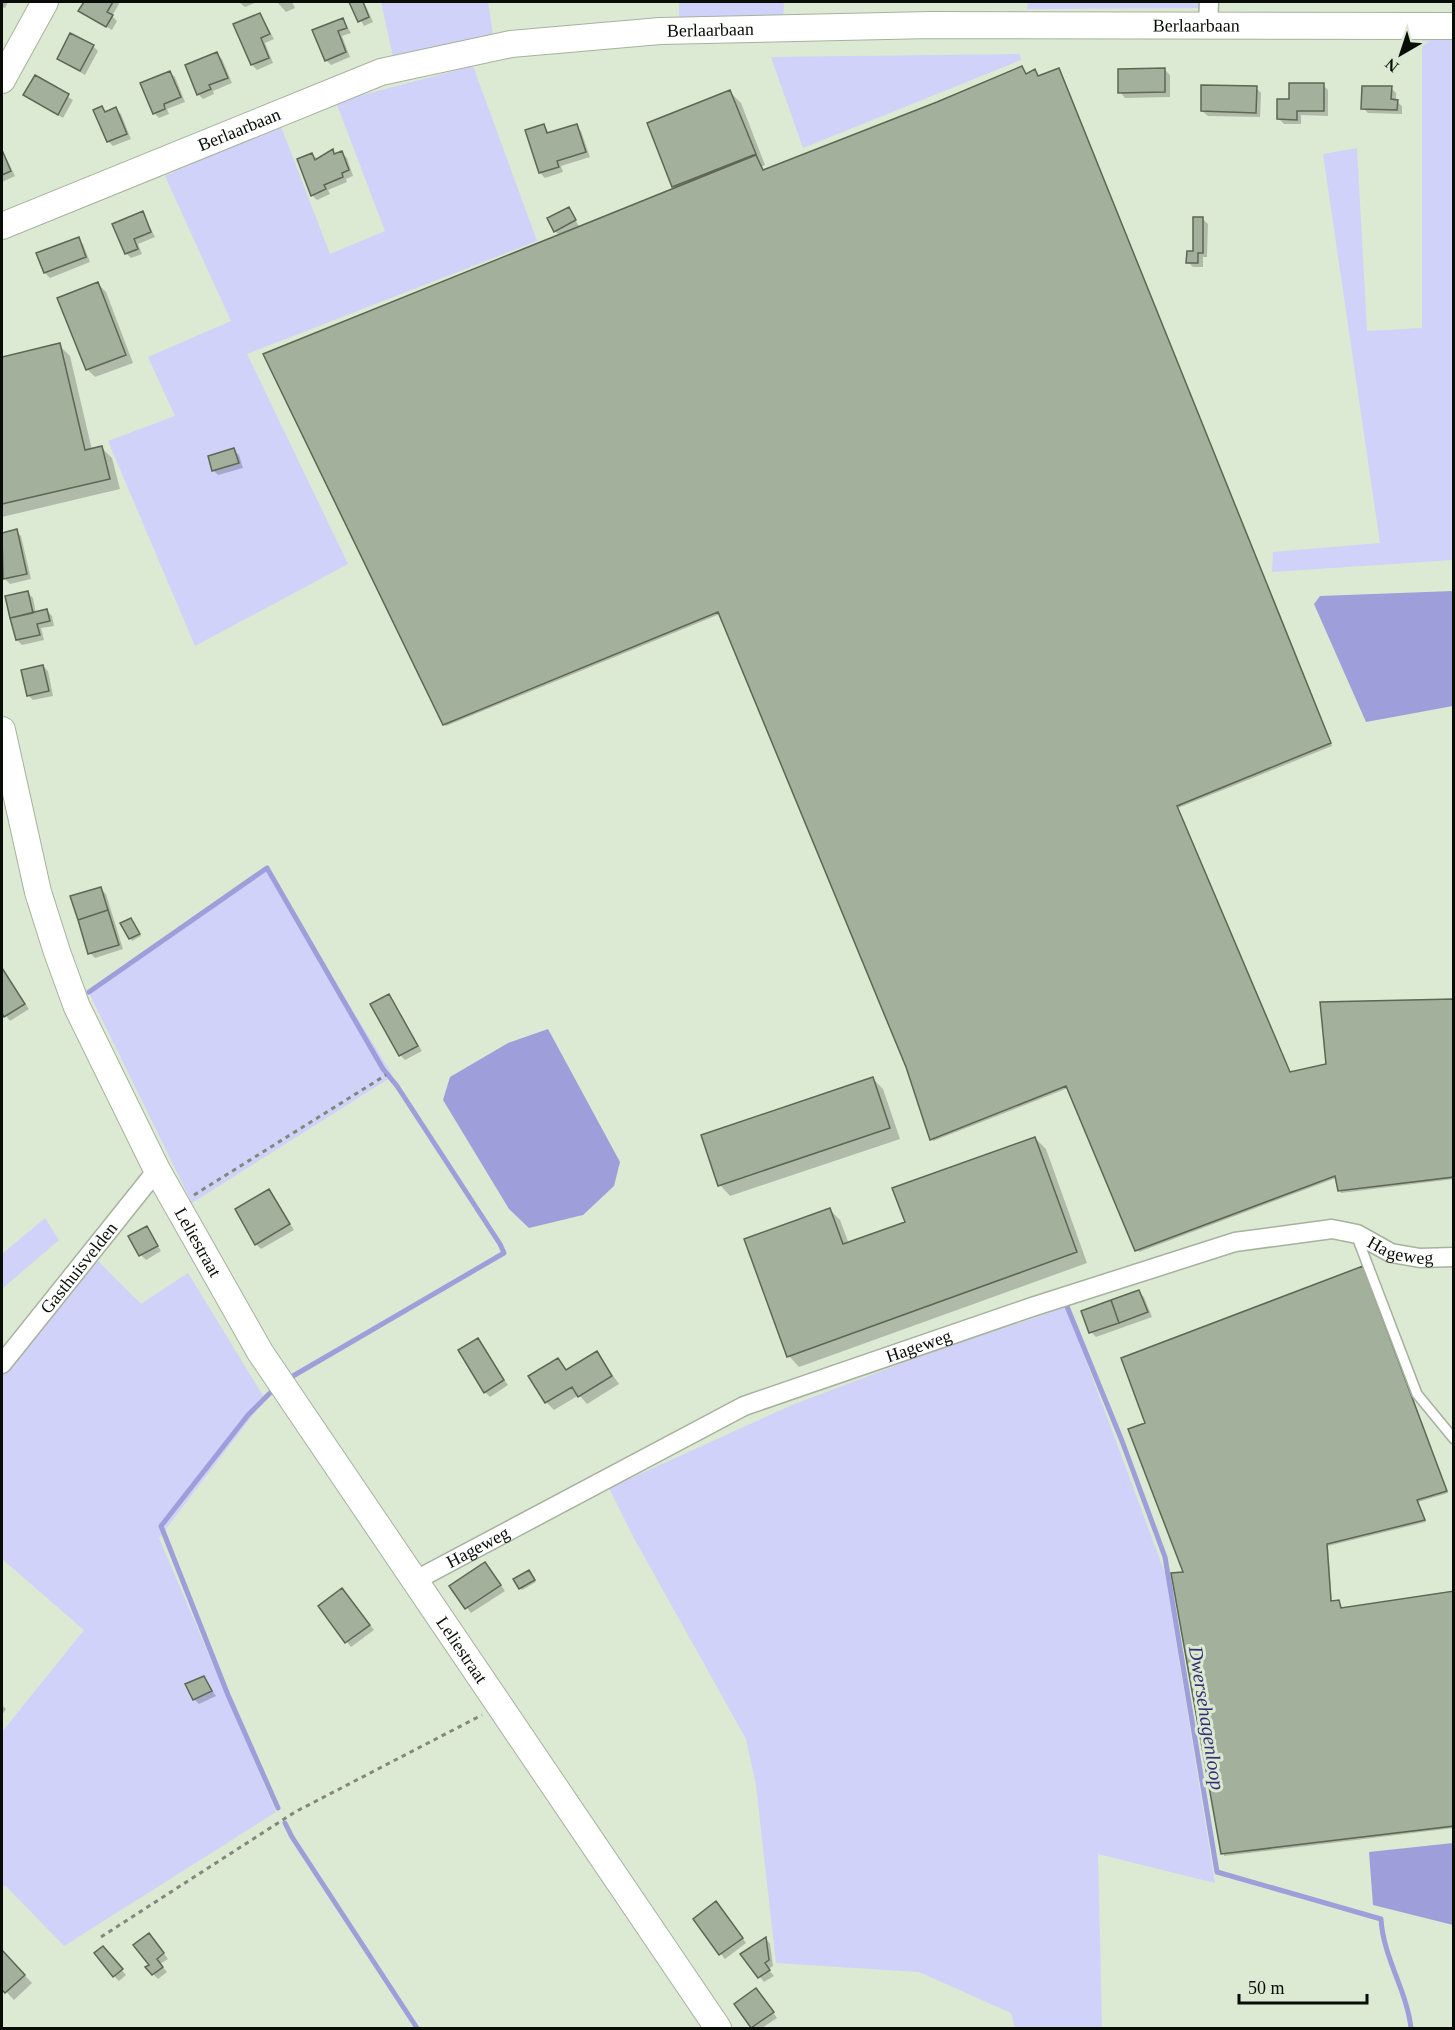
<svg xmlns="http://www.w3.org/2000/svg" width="1455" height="2030" font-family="Georgia,serif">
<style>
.green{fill:#d0d2f9}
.water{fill:#9e9fda}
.shadow{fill:#0003}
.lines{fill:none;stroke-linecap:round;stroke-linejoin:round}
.stream{stroke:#9e9fda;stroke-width:5}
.building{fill:#a3b09b;stroke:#5c6754;stroke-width:1.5}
.lane-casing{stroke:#a6b29d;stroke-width:12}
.street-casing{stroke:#a6b29d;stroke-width:21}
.secondary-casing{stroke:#a6b29d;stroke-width:28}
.path{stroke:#80897a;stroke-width:3;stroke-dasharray:4.5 4.5;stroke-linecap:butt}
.lane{stroke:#fff;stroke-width:9}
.street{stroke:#fff;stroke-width:18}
.secondary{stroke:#fff;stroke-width:26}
.labels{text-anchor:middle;stroke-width:6;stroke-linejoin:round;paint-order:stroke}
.street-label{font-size:18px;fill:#090d07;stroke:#dce9d3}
.water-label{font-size:20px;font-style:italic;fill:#352f75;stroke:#dce9d3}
</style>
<rect width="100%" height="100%" fill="#dce9d3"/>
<!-- green -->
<path class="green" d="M 381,2 L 488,2 L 493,35 L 393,57 Z
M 679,2 L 784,2 L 783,21 L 679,21 Z
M 1028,2 L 1200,2 L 1199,8 L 1027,9 Z
M 1422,38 L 1453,39 L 1453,560 L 1272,572 L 1273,552 L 1380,543 L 1323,154 L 1357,148 L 1367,331 L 1422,328 Z
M 1020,54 L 1021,60 L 803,148 L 771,57 Z
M 473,66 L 537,241 L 247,354 L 348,564 L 195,646 L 108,441 L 175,416 L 148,357 L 231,321 L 165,176 L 280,124 L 330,254 L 385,231 L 336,102 Z
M 266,870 L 393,1076 L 192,1203 L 89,993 Z
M 45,1218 L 59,1240 L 2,1289 L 2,1254 Z
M 93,1256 L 141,1304 L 188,1273 L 265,1399 L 159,1538 L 276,1812 L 64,1946 L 5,1885 L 2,1888 L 2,1732 L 84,1630 L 2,1559 L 2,1373 Z
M 1066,1307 L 1165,1573 L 1215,1883 L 1098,1854 L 1102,2028 L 1015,2028 L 1011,2013 L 919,1972 L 776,1963 L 756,1785 L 746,1739 L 635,1540 L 609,1488 L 792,1405 L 921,1356 Z"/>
<!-- water -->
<path class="water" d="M 1453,591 L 1453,706 L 1366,722 L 1314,604 L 1320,596 Z
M 548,1029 L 620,1162 L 614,1186 L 583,1215 L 529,1228 L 509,1209 L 443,1100 L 450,1077 L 508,1043 Z
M 1453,1843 L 1453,1925 L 1373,1905 L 1369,1852 Z"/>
<!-- shadow -->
<path class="shadow" d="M 2,2 L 8,2 L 5,8 L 2,7 Z
M 85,2 L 120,2 L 112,16 L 117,21 L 112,30 L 80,11 Z
M 239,2 L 257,2 L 245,7 Z
M 277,2 L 292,2 L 295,8 L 286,12 Z
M 351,2 L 364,2 L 373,22 L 364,26 Z
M 260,14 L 274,39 L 265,43 L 273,63 L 257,70 L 252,65 Z
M 343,20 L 351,33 L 342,36 L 350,57 L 331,65 L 326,60 Z
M 93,46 L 98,51 L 85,75 L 58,59 Z
M 217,54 L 222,59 L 232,83 L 213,91 L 214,94 L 203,99 L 198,94 Z
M 1024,70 L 1027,75 L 1037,73 L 1039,77 L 1059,70 L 1061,72 L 1332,746 L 1178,808 L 1290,1074 L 1328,1065 L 1454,1000 L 1454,1179 L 1341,1193 L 1336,1178 L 1139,1252 L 1068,1088 L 933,1141 L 907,1067 L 720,614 L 446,726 L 444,724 L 560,236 L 555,231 L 569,209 L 580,228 L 677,189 L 674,186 L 730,92 L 741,103 L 765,165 L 761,167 L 763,171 Z
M 1165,70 L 1170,75 L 1170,97 L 1125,98 L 1120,92 Z
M 170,73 L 175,77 L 185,102 L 167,109 L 169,114 L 159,118 L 154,113 Z
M 35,77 L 73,100 L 63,118 L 25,95 Z
M 1323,85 L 1328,90 L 1328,116 L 1301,115 L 1301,124 L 1284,124 L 1279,119 L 1290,101 Z
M 1256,88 L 1261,93 L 1260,117 L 1208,116 L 1202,111 Z
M 1391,88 L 1396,93 L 1396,101 L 1402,106 L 1402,114 L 1368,113 L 1363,108 Z
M 102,108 L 107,113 L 116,109 L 121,114 L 131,139 L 113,146 L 108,141 Z
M 544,126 L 550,134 L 576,126 L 581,131 L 590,157 L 561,166 L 563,172 L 545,178 L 540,173 Z
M 2,149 L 15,176 L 2,182 Z
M 333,151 L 336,155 L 342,153 L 347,158 L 353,176 L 346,179 L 347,182 L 328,190 L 330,194 L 317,200 L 312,195 L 312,154 L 318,160 Z
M 143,213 L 155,237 L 138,244 L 142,254 L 131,258 L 126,253 Z
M 1203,219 L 1208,224 L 1207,257 L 1203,257 L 1203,267 L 1193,267 L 1188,262 L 1194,252 Z
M 78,239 L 83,244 L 90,262 L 50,278 L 45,273 L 38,254 Z
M 98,284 L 106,292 L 133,363 L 95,377 L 87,369 Z
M 59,345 L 70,356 L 92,450 L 102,448 L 112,458 L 120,489 L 2,517 L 2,359 Z
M 234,450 L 239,455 L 243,468 L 218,475 L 213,470 Z
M 16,531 L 21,536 L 31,579 L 10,584 L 5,579 L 2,565 L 2,535 Z
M 28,593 L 33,598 L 36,614 L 47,611 L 52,616 L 54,626 L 41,628 L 44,640 L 22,645 L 17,640 Z
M 43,666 L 48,671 L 53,696 L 33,700 L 28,695 Z
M 101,889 L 106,894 L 123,949 L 95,958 L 90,953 Z
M 131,919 L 141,936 L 132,941 L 122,924 Z
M 2,969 L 29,1009 L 10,1021 L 2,1010 Z
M 388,995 L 422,1051 L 405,1060 L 400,1055 Z
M 872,1078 L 883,1089 L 900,1139 L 730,1196 L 720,1185 Z
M 1035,1138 L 1046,1149 L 1087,1263 L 799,1367 L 789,1356 L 829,1209 L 840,1220 L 849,1244 L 906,1223 Z
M 269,1191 L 294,1230 L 261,1249 L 256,1244 Z
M 146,1228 L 161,1251 L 146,1260 L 141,1255 Z
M 1362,1268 L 1448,1493 L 1418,1502 L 1426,1522 L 1328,1546 L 1332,1603 L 1338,1601 L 1342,1610 L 1454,1593 L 1454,1828 L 1224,1856 L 1185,1573 L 1147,1424 Z
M 1139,1292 L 1144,1297 L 1152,1317 L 1096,1337 L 1091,1332 L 1083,1312 Z
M 477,1340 L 508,1385 L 490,1397 L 485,1392 Z
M 597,1353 L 619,1384 L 587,1404 L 579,1395 L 554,1410 L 546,1402 L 558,1359 L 568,1371 Z
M 490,1569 L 505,1591 L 471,1613 L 451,1587 Z
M 531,1574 L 536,1582 L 522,1590 L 520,1588 Z
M 342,1590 L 374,1630 L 351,1647 L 320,1607 Z
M 204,1677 L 216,1696 L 199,1704 L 194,1699 Z
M 2,1705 L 6,1709 L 2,1715 Z
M 721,1908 L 746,1943 L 725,1959 L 721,1954 Z
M 766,1939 L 770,1944 L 773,1966 L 768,1969 L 774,1976 L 764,1982 L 742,1954 Z
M 154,1940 L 168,1959 L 160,1964 L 167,1972 L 158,1979 L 153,1974 L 151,1965 Z
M 2,1951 L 32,1983 L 14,2000 L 2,1987 Z
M 108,1953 L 126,1975 L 119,1981 L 114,1976 Z
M 761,1995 L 777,2018 L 762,2028 L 754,2028 L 736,2004 Z"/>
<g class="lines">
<!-- stream -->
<path class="stream" d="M 89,992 L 267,868 L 383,1069 L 397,1086 L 500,1244 L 504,1253 L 293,1376
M 1066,1304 L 1122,1441 L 1165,1557 L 1217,1872 L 1381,1919 C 1383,1957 1407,1991 1411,2028
M 270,1393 L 248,1415 L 161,1526 L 228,1695 L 278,1808
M 285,1823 L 292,1837 L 417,2028"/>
</g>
<!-- building -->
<path class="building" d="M 84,2 L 113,2 L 107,12 L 113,15 L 106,27 L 78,11 Z
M 349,2 L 363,2 L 369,17 L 358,22 Z
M 260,13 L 270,34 L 261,38 L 269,58 L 251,65 L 233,24 Z
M 343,18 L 347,28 L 338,31 L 346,52 L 325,61 L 312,30 Z
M 70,33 L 94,45 L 80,71 L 57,59 Z
M 217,52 L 228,78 L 209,85 L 211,89 L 197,95 L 185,65 Z
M 1022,66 L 1026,74 L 1035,69 L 1038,76 L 1059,68 L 1331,743 L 1177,806 L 1290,1072 L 1326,1064 L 1320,1002 L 1454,999 L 1454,1177 L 1338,1191 L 1335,1176 L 1135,1251 L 1066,1086 L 930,1140 L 906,1067 L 718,612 L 443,725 L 263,354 L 756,155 L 763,170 L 937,102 Z
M 1165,68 L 1165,92 L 1118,93 L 1118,69 Z
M 170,71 L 181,97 L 164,104 L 165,109 L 153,114 L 140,83 Z
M 35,75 L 69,94 L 58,115 L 23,95 Z
M 1289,83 L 1324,83 L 1324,111 L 1297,111 L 1297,120 L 1277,119 L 1277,99 L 1289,99 Z
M 1201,85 L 1257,86 L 1256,113 L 1201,111 Z
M 1362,86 L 1392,86 L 1391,99 L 1398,100 L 1397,110 L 1361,109 Z
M 730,90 L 756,154 L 672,187 L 647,123 Z
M 102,106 L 105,112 L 116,107 L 127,134 L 107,142 L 93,110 Z
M 544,124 L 547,133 L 577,124 L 586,152 L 557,161 L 559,167 L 539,173 L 525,130 Z
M 333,149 L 334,154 L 342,151 L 349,170 L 342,173 L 343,177 L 324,185 L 326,189 L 311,196 L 297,159 L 312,153 L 315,160 Z
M 2,150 L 11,171 L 2,175 Z
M 569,207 L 576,220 L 554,232 L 547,218 Z
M 143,211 L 151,232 L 134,239 L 138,249 L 125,254 L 112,224 Z
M 1193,217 L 1203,217 L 1203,253 L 1198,253 L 1198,263 L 1186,263 L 1187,251 L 1193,251 Z
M 79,237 L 86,257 L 44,273 L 36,253 Z
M 98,282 L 126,355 L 86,370 L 57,298 Z
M 60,343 L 85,450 L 102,446 L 110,479 L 2,504 L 2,357 Z
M 234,448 L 239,463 L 212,471 L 208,456 Z
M 17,529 L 27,574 L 3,579 L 2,533 Z
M 28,591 L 33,613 L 10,618 L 5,596 Z
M 47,609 L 50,621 L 37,624 L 40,635 L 16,640 L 10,618 Z
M 43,665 L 49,691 L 27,696 L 21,670 Z
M 101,887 L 108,910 L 78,920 L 70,896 Z
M 108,910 L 119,945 L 88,954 L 78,920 Z
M 131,918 L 140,934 L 129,939 L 120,923 Z
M 2,968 L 25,1004 L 4,1017 L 2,1013 Z
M 389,994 L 418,1046 L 399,1056 L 370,1004 Z
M 873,1077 L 890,1128 L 718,1186 L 701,1135 Z
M 1035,1137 L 1077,1252 L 787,1357 L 744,1239 L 830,1208 L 843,1244 L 905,1222 L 892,1188 Z
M 269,1189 L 290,1224 L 255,1245 L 235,1209 Z
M 147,1226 L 158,1246 L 139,1256 L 128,1236 Z
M 1363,1266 L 1447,1491 L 1417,1500 L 1425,1520 L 1327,1544 L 1331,1601 L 1339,1600 L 1341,1608 L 1454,1591 L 1454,1826 L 1221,1854 L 1171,1573 L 1183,1572 L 1128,1429 L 1145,1423 L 1121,1358 Z
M 1139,1290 L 1148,1312 L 1119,1323 L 1111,1300 Z
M 1111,1300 L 1119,1323 L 1089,1333 L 1081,1311 Z
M 478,1338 L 504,1380 L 484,1393 L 458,1350 Z
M 597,1351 L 612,1376 L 578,1397 L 572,1387 L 545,1403 L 528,1376 L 558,1358 L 566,1370 Z
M 485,1562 L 501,1585 L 465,1609 L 449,1586 Z
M 529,1570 L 535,1580 L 519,1589 L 513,1579 Z
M 342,1588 L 370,1625 L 345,1643 L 318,1606 Z
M 204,1676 L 212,1691 L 193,1700 L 185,1684 Z
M 716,1901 L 743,1938 L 719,1955 L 693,1919 Z
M 149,1933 L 164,1953 L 157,1959 L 163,1967 L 152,1975 L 145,1967 L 149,1965 L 133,1945 Z
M 766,1937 L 769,1960 L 765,1963 L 770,1970 L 758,1978 L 740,1954 Z
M 103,1946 L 123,1969 L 113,1977 L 94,1953 Z
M 2,1950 L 25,1975 L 5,1993 L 2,1990 Z
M 756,1988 L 774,2012 L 751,2028 L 734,2004 Z"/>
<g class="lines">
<defs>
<path id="lane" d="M 1357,1237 L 1417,1394 L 1454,1439"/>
<g id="street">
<path d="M 1208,25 L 1209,2"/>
<path id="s1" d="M 2,1364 L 157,1170"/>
<path id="s2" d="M 416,1580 L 744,1406 L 1032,1307 L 1235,1242 L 1332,1229 L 1357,1234 L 1391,1253 L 1420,1258 L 1454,1257"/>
</g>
<g id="secondary">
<path d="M 2,80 L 45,2"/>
<path id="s3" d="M 2,226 L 381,72 L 511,44 L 660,31 L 931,25 L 1454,26"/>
<path id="s4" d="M 2,730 L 38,892 L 57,952 L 77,1007 L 157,1170 L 260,1352 L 718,2028"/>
</g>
</defs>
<!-- lane casing -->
<use href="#lane" class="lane-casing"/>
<!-- street casing -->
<use href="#street" class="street-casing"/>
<!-- secondary casing -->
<use href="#secondary" class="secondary-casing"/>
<!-- path -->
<path class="path" d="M 194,1195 L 386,1075
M 101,1937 L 295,1812 L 482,1715"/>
<!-- lane -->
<use href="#lane" class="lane"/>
<!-- street -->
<use href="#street" class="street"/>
<!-- secondary -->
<use href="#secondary" class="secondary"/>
</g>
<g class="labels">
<!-- street labels -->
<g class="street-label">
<text dy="6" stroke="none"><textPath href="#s3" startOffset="1228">Berlaarbaan</textPath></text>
<text dy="6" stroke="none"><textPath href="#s3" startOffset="742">Berlaarbaan</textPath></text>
<text dy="6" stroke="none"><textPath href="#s3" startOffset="256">Berlaarbaan</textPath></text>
<text dy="6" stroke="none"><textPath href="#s4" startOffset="552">Leliestraat</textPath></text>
<text dy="6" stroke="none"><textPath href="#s2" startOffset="1060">Hageweg</textPath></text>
<text dy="6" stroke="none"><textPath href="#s1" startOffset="123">Gasthuisvelden</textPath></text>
<text dy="6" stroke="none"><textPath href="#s2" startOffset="556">Hageweg</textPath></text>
<text dy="6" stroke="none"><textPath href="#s2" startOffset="70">Hageweg</textPath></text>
<text dy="6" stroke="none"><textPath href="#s4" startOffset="1038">Leliestraat</textPath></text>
</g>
<!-- water labels -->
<g class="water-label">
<text transform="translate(1207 1718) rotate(81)" y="7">Dwersehagenloop</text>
</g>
</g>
<!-- border -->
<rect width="1455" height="2030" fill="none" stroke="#090d07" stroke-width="6"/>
<!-- north arrow -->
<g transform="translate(1401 54) rotate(219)" stroke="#dce9d3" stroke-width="4.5" paint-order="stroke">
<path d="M0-4.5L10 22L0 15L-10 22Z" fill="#090d07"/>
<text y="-9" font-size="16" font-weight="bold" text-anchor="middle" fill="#090d07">N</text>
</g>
<!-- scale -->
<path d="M1239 1994v9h128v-9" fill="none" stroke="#090d07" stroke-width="3"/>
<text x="1248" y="1994" font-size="18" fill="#090d07" stroke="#dce9d3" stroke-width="4.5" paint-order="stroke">50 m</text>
</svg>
